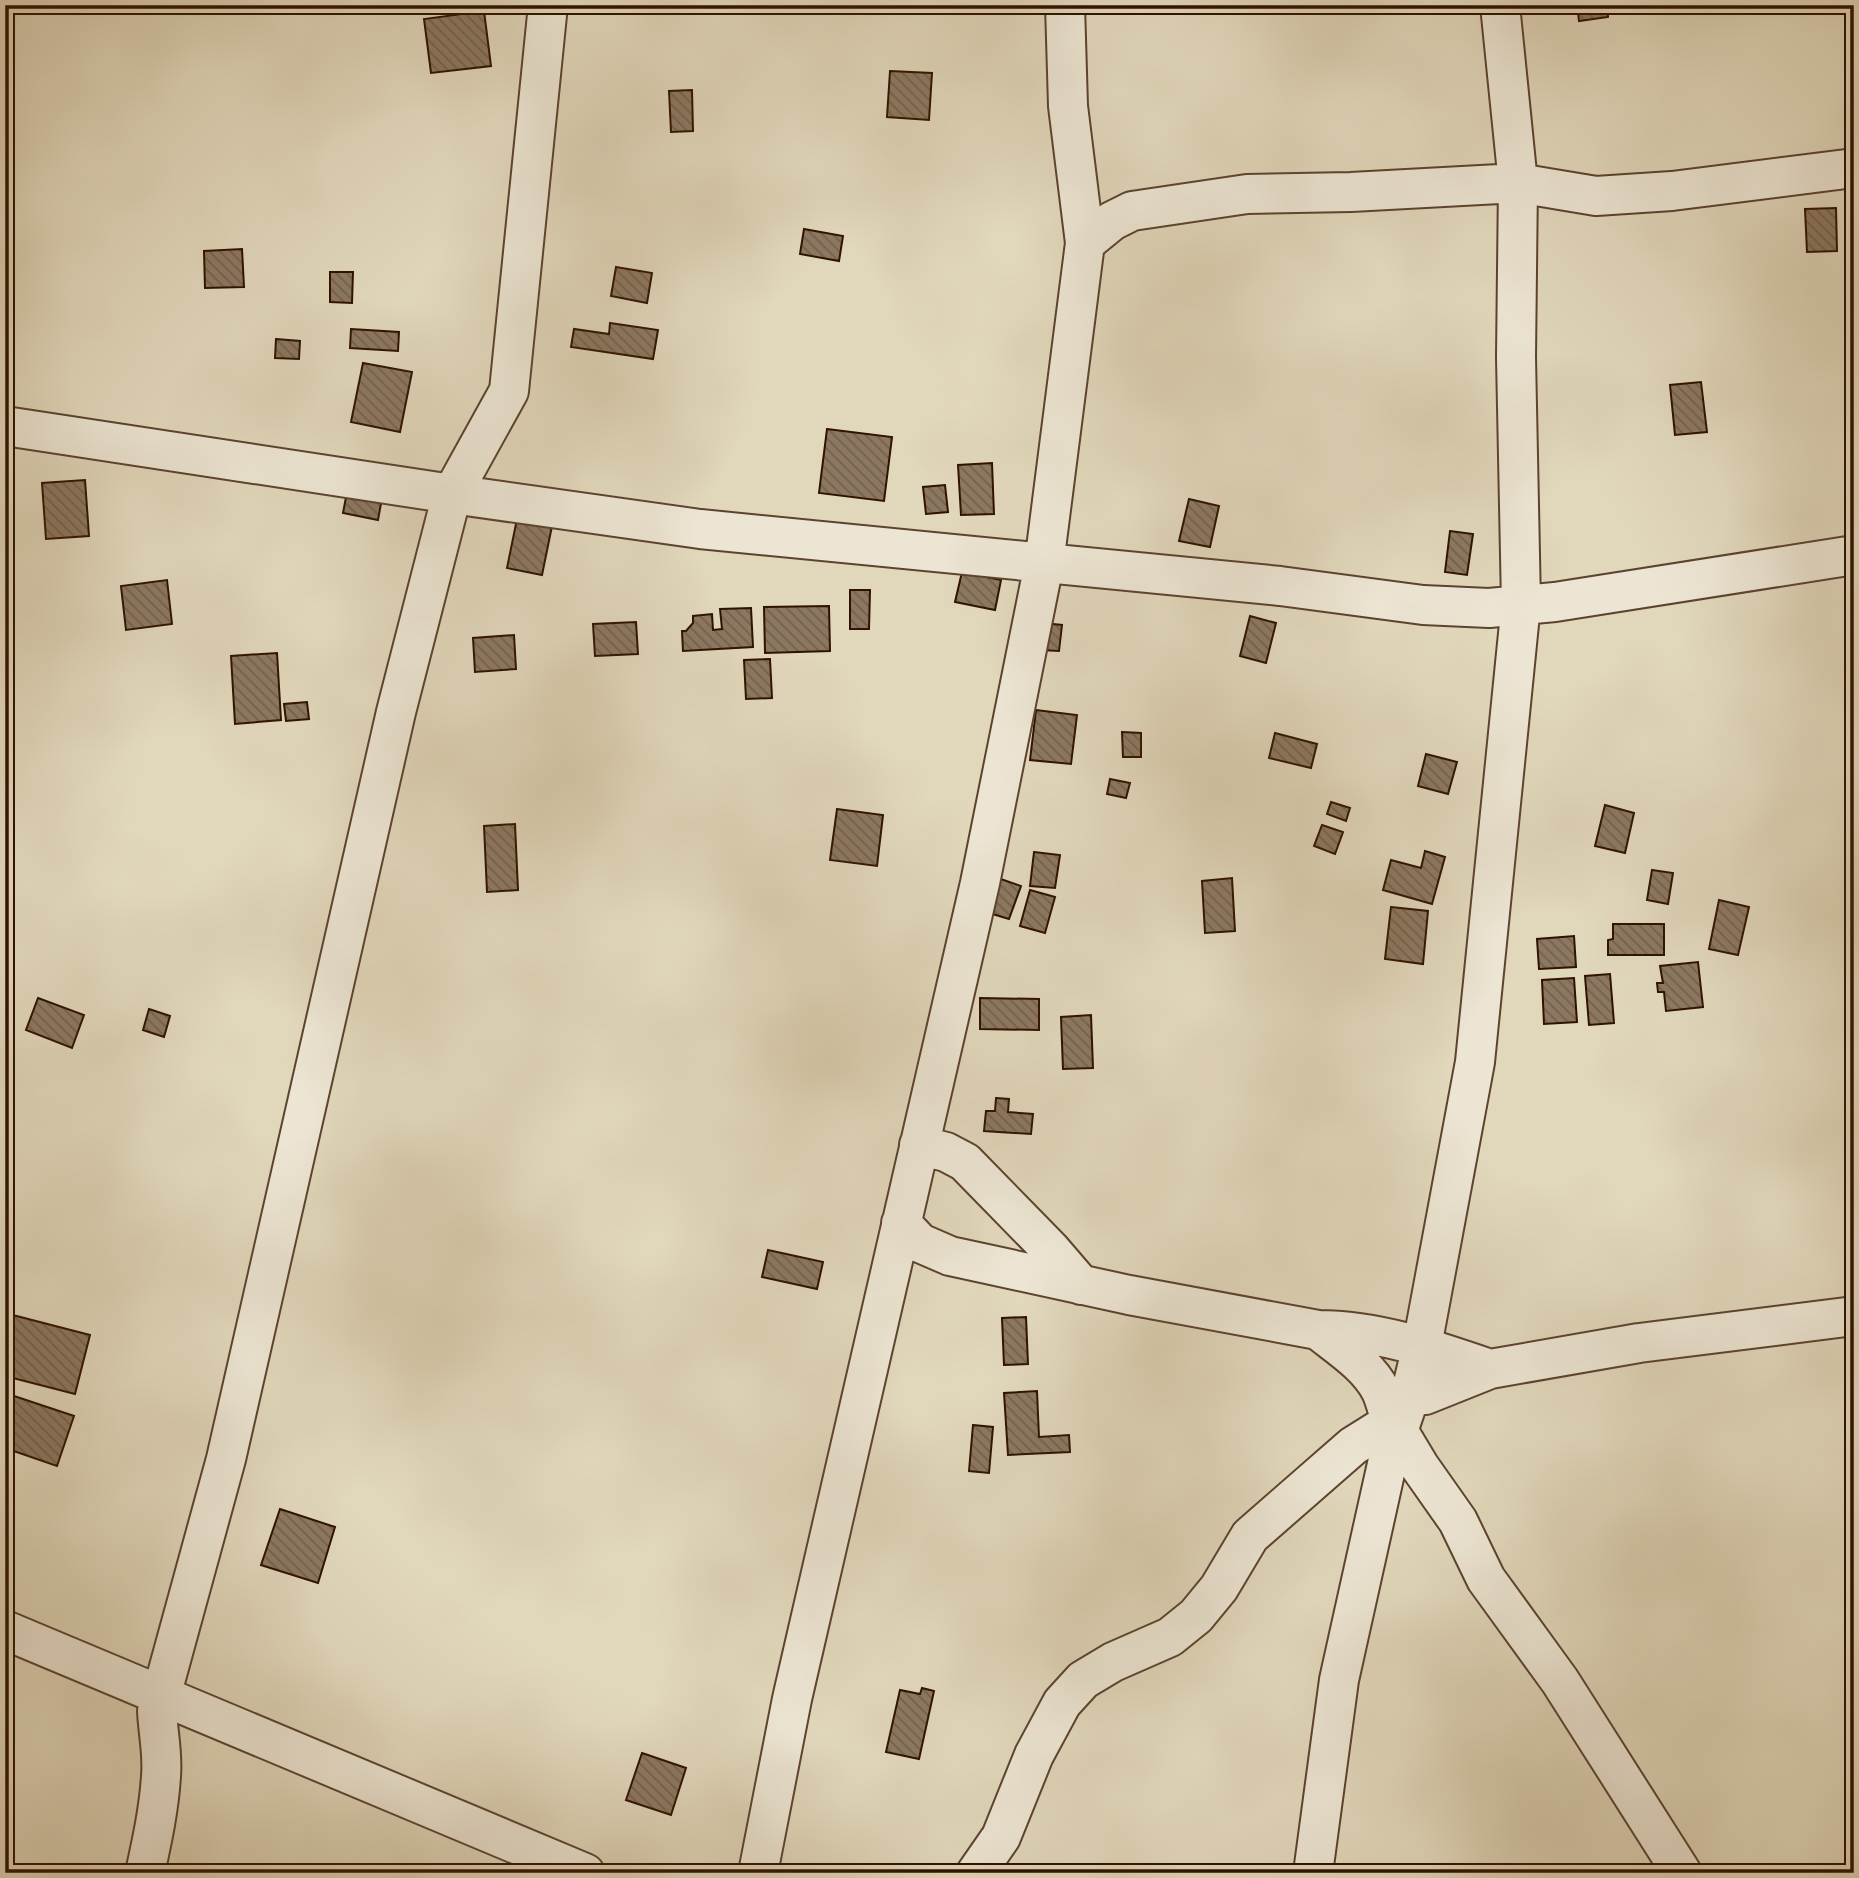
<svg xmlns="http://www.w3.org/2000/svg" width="1859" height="1878" font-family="'IM FELL Double Pica',serif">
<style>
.building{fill:url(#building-back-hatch);stroke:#2f1200;stroke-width:2}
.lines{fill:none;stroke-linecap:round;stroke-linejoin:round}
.street-casing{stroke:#5c432f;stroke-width:42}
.street{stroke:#ece5d3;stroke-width:38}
</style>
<defs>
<pattern id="building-back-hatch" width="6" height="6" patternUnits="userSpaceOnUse" patternTransform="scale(1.75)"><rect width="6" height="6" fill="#8c7861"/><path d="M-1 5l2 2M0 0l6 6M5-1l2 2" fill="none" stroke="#73614e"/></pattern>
</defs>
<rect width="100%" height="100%" fill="#e1d7bb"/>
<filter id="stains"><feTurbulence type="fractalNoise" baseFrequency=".00286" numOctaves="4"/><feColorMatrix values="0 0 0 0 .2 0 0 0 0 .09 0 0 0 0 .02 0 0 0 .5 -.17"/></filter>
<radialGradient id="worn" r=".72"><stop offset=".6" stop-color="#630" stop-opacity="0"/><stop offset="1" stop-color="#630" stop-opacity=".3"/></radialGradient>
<!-- building -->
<path class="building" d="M 1577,5 L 1607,5 L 1608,17 L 1579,21 Z
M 484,11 L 491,66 L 431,73 L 424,19 Z
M 890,71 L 932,73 L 929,120 L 887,117 Z
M 692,90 L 693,131 L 671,132 L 669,91 Z
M 1836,208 L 1837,251 L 1807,252 L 1805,209 Z
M 804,229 L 843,236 L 839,261 L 800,254 Z
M 242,249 L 244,287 L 205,288 L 204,251 Z
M 616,267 L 652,273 L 647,303 L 611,296 Z
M 330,272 L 353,272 L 352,303 L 330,302 Z
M 610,323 L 658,330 L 653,359 L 571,347 L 574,329 L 609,334 Z
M 351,329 L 399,332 L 398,351 L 350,348 Z
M 276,339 L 300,341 L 299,359 L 275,358 Z
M 363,363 L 412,372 L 400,432 L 351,422 Z
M 1701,382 L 1707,432 L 1675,435 L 1670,385 Z
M 827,429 L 892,437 L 884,501 L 819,493 Z
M 992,463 L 994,514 L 961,515 L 958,465 Z
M 85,480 L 89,536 L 46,539 L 42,483 Z
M 945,485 L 948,512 L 926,514 L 923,487 Z
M 347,492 L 382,498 L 378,520 L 343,513 Z
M 1189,499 L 1219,506 L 1210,547 L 1179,541 Z
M 517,519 L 552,526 L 542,575 L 507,568 Z
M 1450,531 L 1473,534 L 1467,575 L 1445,572 Z
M 962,572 L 1001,580 L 995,610 L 955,602 Z
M 167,580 L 172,624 L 126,630 L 121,586 Z
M 850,590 L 870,590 L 869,629 L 850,629 Z
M 829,606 L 830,651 L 765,653 L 764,607 Z
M 751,608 L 753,647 L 683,651 L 682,631 L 686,631 L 693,623 L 693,616 L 712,614 L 713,630 L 722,629 L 720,609 Z
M 1250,616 L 1276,623 L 1266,663 L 1240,656 Z
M 636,622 L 638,654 L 595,656 L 593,624 Z
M 1043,623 L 1062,625 L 1059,651 L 1041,650 Z
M 514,635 L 516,669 L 475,672 L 473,638 Z
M 277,653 L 281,720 L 235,724 L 231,656 Z
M 770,659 L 772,698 L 746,699 L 744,660 Z
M 307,702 L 309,719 L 286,721 L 284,704 Z
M 1036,710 L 1077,715 L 1071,764 L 1030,760 Z
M 1122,732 L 1141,733 L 1141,757 L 1123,757 Z
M 1275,733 L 1317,744 L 1311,768 L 1269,758 Z
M 1426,754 L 1457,762 L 1448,794 L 1418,786 Z
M 1110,779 L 1130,783 L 1126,798 L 1107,794 Z
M 1331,802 L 1350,808 L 1346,821 L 1327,814 Z
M 1605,805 L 1634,813 L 1625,853 L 1595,846 Z
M 837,809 L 883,815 L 877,866 L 830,860 Z
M 515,824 L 518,890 L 487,892 L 484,826 Z
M 1322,825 L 1343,832 L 1335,854 L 1314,846 Z
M 1425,851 L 1445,857 L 1432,904 L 1383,890 L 1391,860 L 1421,868 Z
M 1034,852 L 1060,855 L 1055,888 L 1030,886 Z
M 1652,870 L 1673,873 L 1668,904 L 1647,900 Z
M 998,878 L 1021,886 L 1009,919 L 986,912 Z
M 1232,878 L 1235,931 L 1205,933 L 1202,881 Z
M 1030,890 L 1055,897 L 1045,933 L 1020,926 Z
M 1719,900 L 1749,907 L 1738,955 L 1709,949 Z
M 1391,907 L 1428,911 L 1423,964 L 1385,959 Z
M 1613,924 L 1664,924 L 1664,955 L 1608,955 L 1608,940 L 1613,939 Z
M 1574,936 L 1576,967 L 1539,969 L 1537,939 Z
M 1698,962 L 1703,1007 L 1666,1011 L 1664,992 L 1658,992 L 1657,983 L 1663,983 L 1660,966 Z
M 1610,974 L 1614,1023 L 1589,1025 L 1585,976 Z
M 1574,978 L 1577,1022 L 1544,1024 L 1542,980 Z
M 38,998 L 84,1015 L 72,1048 L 26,1030 Z
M 980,998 L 1039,999 L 1039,1030 L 980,1029 Z
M 149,1009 L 170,1016 L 164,1037 L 143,1030 Z
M 1091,1015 L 1093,1068 L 1063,1069 L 1061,1017 Z
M 996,1098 L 1009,1099 L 1008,1112 L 1033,1114 L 1031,1134 L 984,1131 L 986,1111 L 995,1111 Z
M 768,1250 L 823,1262 L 817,1289 L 762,1277 Z
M 5,1313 L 90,1335 L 75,1394 L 5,1376 Z
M 1026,1317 L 1028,1364 L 1004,1365 L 1002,1318 Z
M 1037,1391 L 1039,1437 L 1069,1435 L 1070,1452 L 1008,1455 L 1004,1393 Z
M 5,1393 L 74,1416 L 57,1466 L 5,1448 Z
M 973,1425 L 993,1427 L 989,1473 L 969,1471 Z
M 280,1509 L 335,1527 L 318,1583 L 261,1565 Z
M 922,1688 L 934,1691 L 919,1759 L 886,1752 L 900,1690 L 920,1694 Z
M 642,1753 L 686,1768 L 671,1815 L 626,1800 Z"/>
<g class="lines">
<defs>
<path id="street" d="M 1085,243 L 1112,221 L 1132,211 L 1247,194 L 1351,192 L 1518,183 L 1596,196 L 1672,191 L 1854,168
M 5,426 L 452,494 L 700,529 L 1280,586 L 1423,605 L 1489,608 L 1555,602 L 1854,555
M 919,1145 L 946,1152 L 965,1162 L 1051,1250 L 1081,1285
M 901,1223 L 920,1243 L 950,1256 L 1129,1295 L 1318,1330 C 1377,1330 1435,1350 1490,1369
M 1318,1330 C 1339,1347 1368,1365 1381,1391 C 1385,1400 1388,1412 1391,1422
M 1410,1396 L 1425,1395 L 1490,1369 L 1639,1343 L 1854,1316
M 1399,1432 L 1420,1467 L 1458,1521 L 1486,1579 L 1560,1681 L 1682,1873
M 5,1630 L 585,1873
M 145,1873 C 152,1841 159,1809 161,1776 C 163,1753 158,1733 157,1711 L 226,1459 L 396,712 L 452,494 L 509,391 L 548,5
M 758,1873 L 792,1699 L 980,883 L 1044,564 L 1085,243 L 1068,106 L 1065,5
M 976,1873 L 1001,1837 L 1034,1755 L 1062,1703 L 1083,1680 L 1113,1662 L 1170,1637 L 1196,1616 L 1219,1588 L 1250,1536 L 1353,1446 L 1404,1414
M 1313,1873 L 1339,1680 L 1387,1464 L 1410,1396 L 1422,1346 L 1475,1062 L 1521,604 L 1516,357 L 1518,183 L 1500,5"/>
</defs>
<!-- street casing -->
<use href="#street" class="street-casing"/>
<!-- street -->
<use href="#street" class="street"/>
</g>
<!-- margin -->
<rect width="1859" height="1878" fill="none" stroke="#e1d7bb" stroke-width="28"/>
<rect x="7" y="7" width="1845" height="1864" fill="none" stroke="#2f1200" stroke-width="3.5"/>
<rect x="14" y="14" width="1831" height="1850" fill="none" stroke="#2f1200" stroke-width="2"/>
<rect width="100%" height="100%" filter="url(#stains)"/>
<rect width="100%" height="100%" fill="url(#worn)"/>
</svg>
